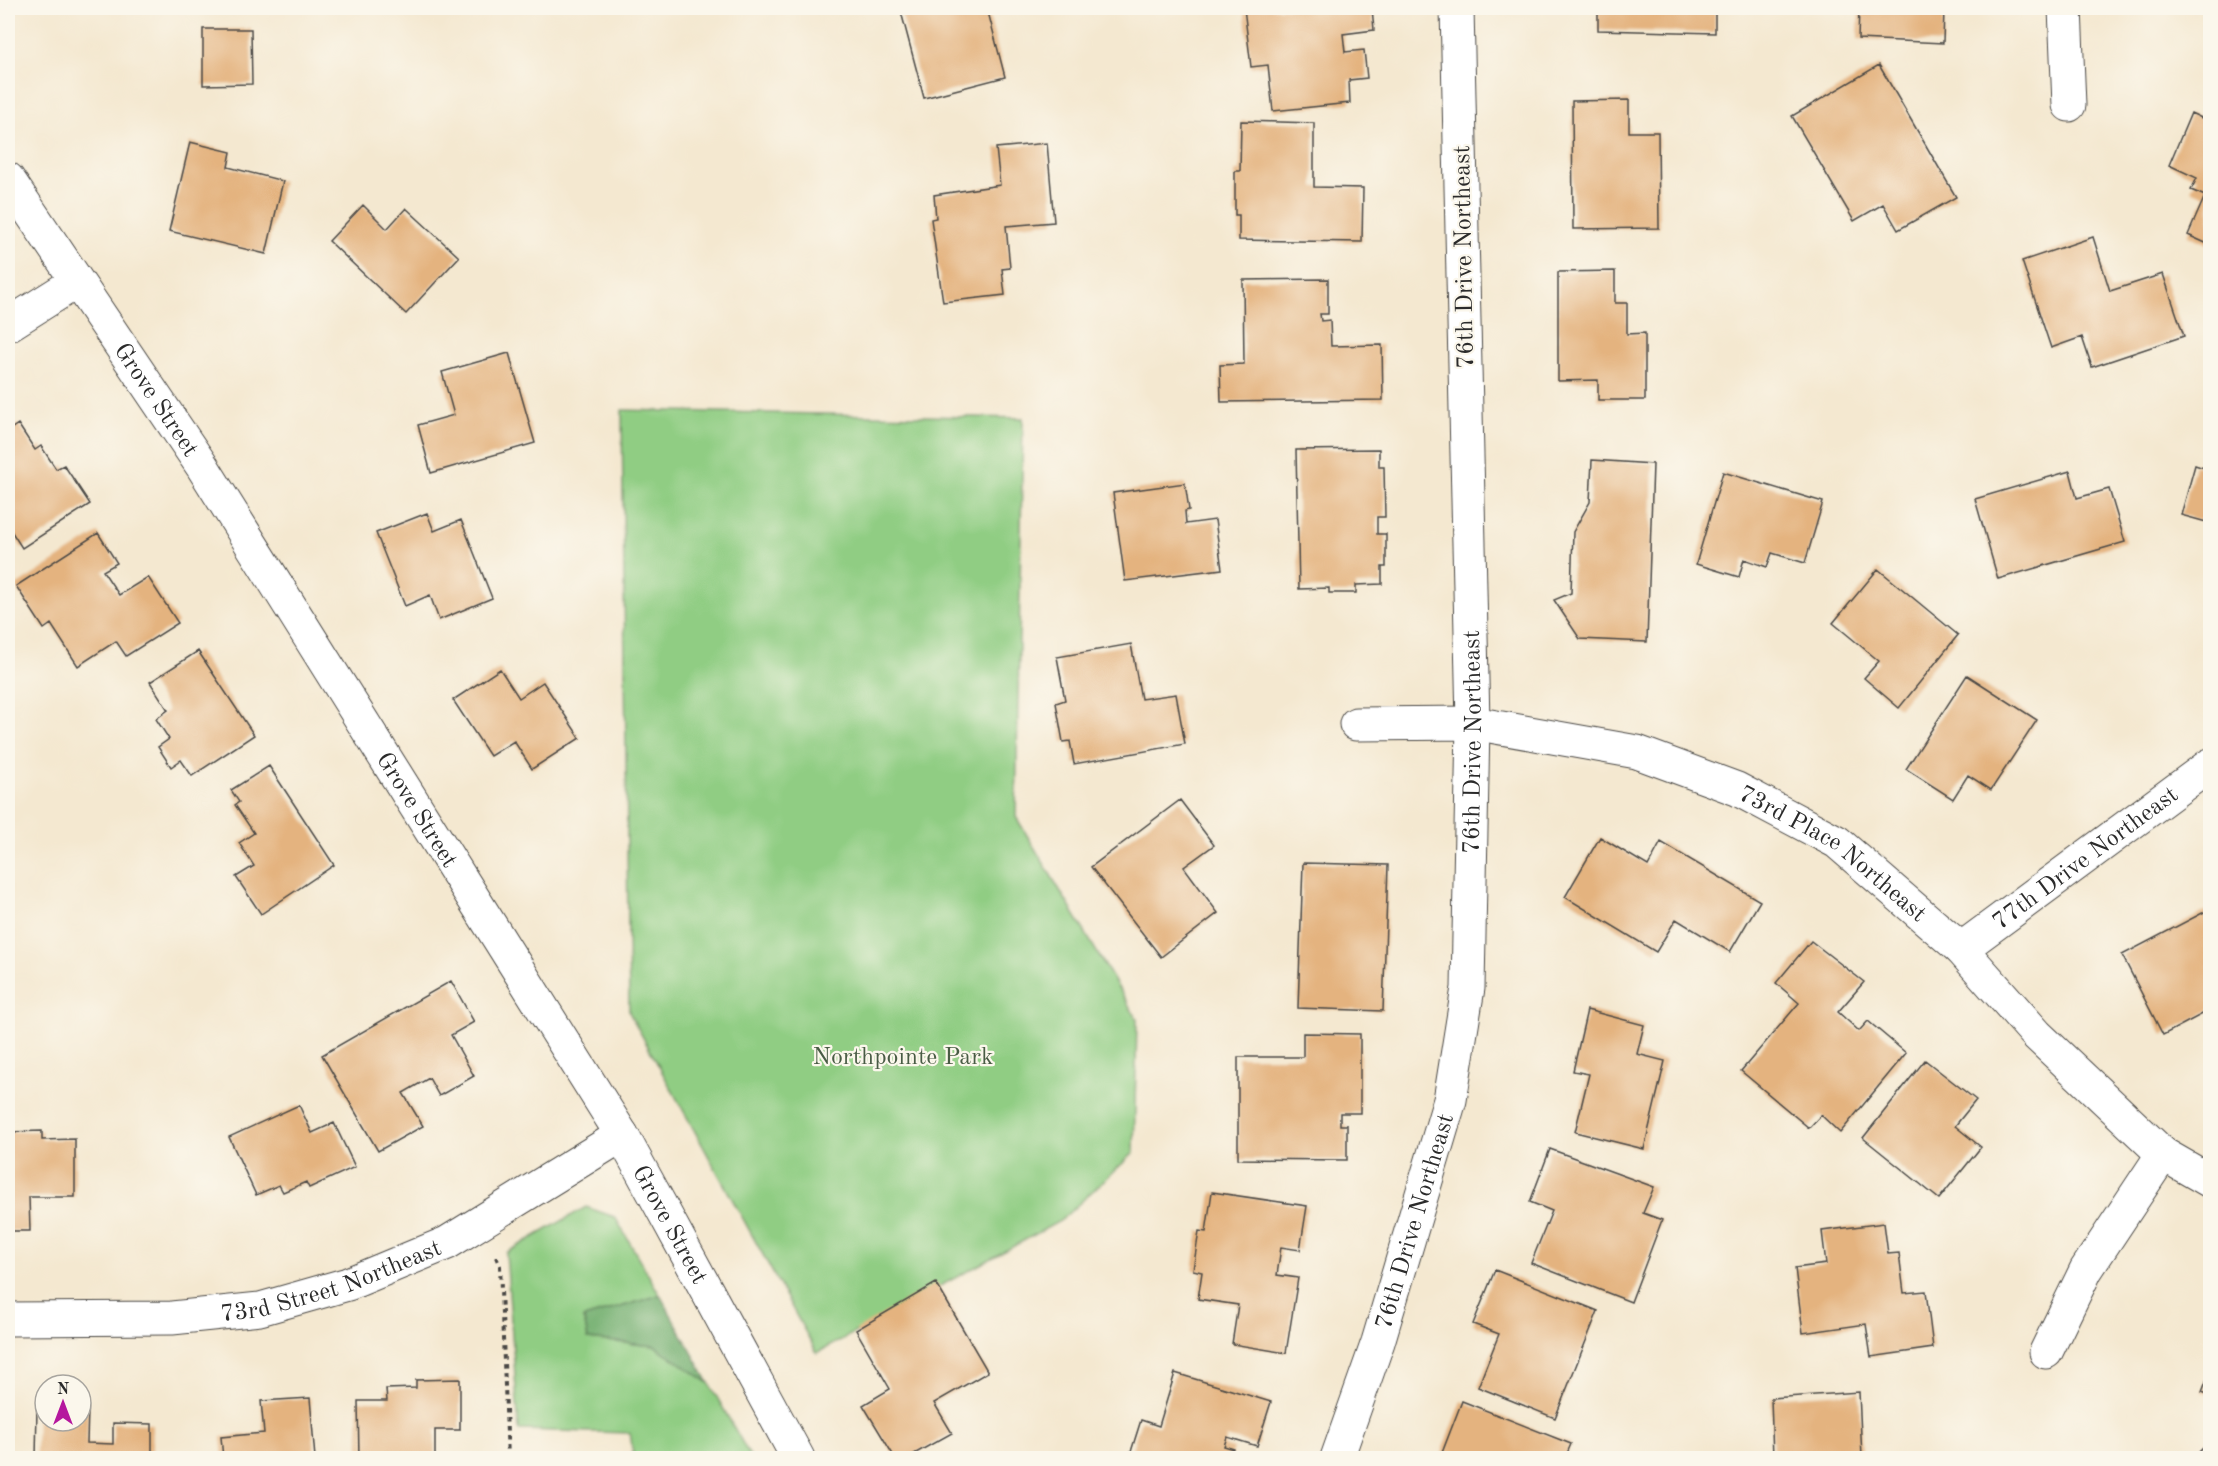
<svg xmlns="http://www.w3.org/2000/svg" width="2218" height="1466" font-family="'Old Standard TT',serif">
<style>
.green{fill:#90cd83;stroke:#5e7c57;stroke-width:1.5}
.forest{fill:#74b071;stroke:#506e4e;stroke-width:1.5}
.building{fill:#e4b37f}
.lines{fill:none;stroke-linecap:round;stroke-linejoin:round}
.street-casing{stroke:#494744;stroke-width:35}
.secondary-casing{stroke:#494744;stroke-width:35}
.path{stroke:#494744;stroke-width:4;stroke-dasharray:4.5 4.5;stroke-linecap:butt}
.street{stroke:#fff;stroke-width:33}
.secondary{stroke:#fff;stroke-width:33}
.labels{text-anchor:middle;stroke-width:4.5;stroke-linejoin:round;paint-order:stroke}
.street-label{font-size:24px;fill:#2b2b2b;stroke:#fbf7ec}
.park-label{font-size:24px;fill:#495c45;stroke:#fbf7ec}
</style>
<rect width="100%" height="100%" fill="#fbf7ec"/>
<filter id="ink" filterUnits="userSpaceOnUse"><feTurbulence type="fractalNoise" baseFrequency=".0167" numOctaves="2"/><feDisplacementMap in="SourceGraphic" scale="12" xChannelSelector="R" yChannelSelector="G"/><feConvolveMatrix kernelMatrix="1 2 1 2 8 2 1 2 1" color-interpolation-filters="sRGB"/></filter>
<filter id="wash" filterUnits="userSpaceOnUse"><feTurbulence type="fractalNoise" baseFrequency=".008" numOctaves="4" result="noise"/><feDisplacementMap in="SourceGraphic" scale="24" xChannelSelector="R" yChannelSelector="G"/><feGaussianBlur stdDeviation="1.35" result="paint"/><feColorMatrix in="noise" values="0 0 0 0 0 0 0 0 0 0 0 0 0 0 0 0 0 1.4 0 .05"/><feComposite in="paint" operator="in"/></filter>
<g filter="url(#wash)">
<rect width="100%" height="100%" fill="#f4e8d0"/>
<!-- green -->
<path class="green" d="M 622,410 L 1023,418 L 1016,817 L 1137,1019 L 1134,1153 L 1060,1221 L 817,1353 L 629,1012 Z
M 586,1207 L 615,1217 L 660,1295 L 584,1318 L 588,1339 L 655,1346 L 709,1383 L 751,1458 L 625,1458 L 633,1453 L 630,1433 L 519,1430 L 506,1253 Z"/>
<!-- forest -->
<path class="forest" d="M 660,1295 L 709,1383 L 655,1346 L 588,1339 L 584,1318 Z"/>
<g id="blocks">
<!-- building -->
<path class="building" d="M 900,8 L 987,8 L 1005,77 L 924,98 Z
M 1244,8 L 1372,8 L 1374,30 L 1343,34 L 1345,52 L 1364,50 L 1367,78 L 1349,80 L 1350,103 L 1273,111 L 1268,65 L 1251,67 Z
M 1598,8 L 1715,8 L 1715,33 L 1598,30 Z
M 1859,8 L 1944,8 L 1943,43 L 1858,39 Z
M 203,29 L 251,29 L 252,84 L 203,85 Z
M 1879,65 L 1956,197 L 1898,230 L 1883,204 L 1854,221 L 1792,116 Z
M 1629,100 L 1629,132 L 1658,132 L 1659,228 L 1573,229 L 1572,101 Z
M 2191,113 L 2210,122 L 2210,245 L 2188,235 L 2205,196 L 2191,190 L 2197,178 L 2169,165 Z
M 1241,121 L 1314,123 L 1314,187 L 1363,188 L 1362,242 L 1239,240 L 1239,215 L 1235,215 L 1235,171 L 1240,171 Z
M 190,142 L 231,152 L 228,167 L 283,181 L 266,254 L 169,231 Z
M 1047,143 L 1054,222 L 1006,226 L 1010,268 L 1002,269 L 1005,295 L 943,302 L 931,219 L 936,218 L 934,195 L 1000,185 L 996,148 Z
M 363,205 L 387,229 L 406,208 L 459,257 L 406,314 L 329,241 Z
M 2093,237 L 2110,291 L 2163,274 L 2184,336 L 2092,367 L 2082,337 L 2051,348 L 2022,261 Z
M 1615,271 L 1615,303 L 1627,303 L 1627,334 L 1645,333 L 1645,400 L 1598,400 L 1598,380 L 1558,381 L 1558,272 Z
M 1328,279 L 1328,314 L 1320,314 L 1321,321 L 1330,320 L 1331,346 L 1382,345 L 1383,400 L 1221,402 L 1220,365 L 1244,364 L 1243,280 Z
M 509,353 L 535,443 L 431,473 L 418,425 L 454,415 L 442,372 Z
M 18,424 L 35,450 L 41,446 L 56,469 L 64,465 L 90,504 L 22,548 L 8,526 L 8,431 Z
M 1379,449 L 1379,467 L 1384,467 L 1385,517 L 1377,517 L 1377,534 L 1386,534 L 1386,567 L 1382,567 L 1382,584 L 1356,585 L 1356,593 L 1329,593 L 1329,588 L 1299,589 L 1296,450 Z
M 1592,460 L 1653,464 L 1647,642 L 1580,639 L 1554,600 L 1571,593 L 1573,532 L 1590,502 Z
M 2195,465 L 2210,470 L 2210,523 L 2181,515 Z
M 2070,471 L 2077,498 L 2109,489 L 2125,542 L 1998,579 L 1975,499 Z
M 1723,472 L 1823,502 L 1805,563 L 1772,553 L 1767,567 L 1744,559 L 1739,577 L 1696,564 Z
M 1185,483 L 1189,510 L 1185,511 L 1186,524 L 1215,520 L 1222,569 L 1125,581 L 1113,493 Z
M 427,513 L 434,531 L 461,520 L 492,598 L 439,620 L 430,595 L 405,606 L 376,533 Z
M 98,533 L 117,563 L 103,571 L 119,595 L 148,577 L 178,623 L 126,656 L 116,641 L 78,666 L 51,624 L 44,629 L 16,586 Z
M 1878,569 L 1958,635 L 1899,708 L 1864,678 L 1879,661 L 1833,623 Z
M 1131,644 L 1141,699 L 1176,694 L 1185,744 L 1074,764 L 1070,741 L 1063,742 L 1056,703 L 1065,700 L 1057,657 Z
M 198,651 L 254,735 L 192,776 L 181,760 L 171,767 L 158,747 L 169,739 L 156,719 L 168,710 L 150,682 Z
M 500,669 L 519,698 L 543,682 L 580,738 L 532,769 L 514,741 L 490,756 L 453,700 Z
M 1967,675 L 2037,720 L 1991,790 L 1968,775 L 1953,799 L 1906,769 Z
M 269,766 L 334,865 L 261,914 L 236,877 L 254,866 L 239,843 L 254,833 L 235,805 L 239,802 L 231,790 Z
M 1180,800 L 1214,845 L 1184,867 L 1218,913 L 1161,957 L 1091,867 Z
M 1600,837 L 1648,866 L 1661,842 L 1760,901 L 1730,952 L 1676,919 L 1656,952 L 1565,897 Z
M 1303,863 L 1388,865 L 1383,1011 L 1298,1008 Z
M 2210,909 L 2210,1010 L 2163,1035 L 2122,955 Z
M 1811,941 L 1864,982 L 1838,1012 L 1859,1031 L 1868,1021 L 1906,1053 L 1840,1133 L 1821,1115 L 1809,1128 L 1741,1071 L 1799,1003 L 1776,983 Z
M 451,981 L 474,1022 L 451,1035 L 474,1076 L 439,1096 L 429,1078 L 403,1093 L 423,1126 L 378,1151 L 322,1055 Z
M 1587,1010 L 1644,1025 L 1637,1054 L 1665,1061 L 1644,1149 L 1575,1132 L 1589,1074 L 1573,1071 Z
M 1303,1033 L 1360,1034 L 1360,1113 L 1340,1113 L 1340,1125 L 1347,1125 L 1347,1160 L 1238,1159 L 1238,1057 L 1303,1057 Z
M 1925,1060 L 1976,1100 L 1955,1126 L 1981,1147 L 1939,1199 L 1863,1138 Z
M 299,1105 L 312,1133 L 334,1123 L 355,1167 L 309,1188 L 306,1182 L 283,1192 L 279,1185 L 256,1195 L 229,1137 Z
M 42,1131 L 42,1140 L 75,1139 L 75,1197 L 29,1197 L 30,1231 L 8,1231 L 8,1132 Z
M 1550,1149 L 1654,1187 L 1643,1213 L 1662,1220 L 1631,1302 L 1531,1263 L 1552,1211 L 1530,1202 Z
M 1212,1192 L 1307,1206 L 1300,1250 L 1281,1247 L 1277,1275 L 1298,1278 L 1286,1353 L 1232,1344 L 1238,1305 L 1198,1299 L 1202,1272 L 1193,1270 L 1199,1231 L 1206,1232 Z
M 1884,1223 L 1888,1254 L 1899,1253 L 1904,1293 L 1926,1291 L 1933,1348 L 1871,1357 L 1866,1324 L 1803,1333 L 1795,1268 L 1826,1264 L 1822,1231 Z
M 1495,1270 L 1598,1311 L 1555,1418 L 1478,1387 L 1499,1334 L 1473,1324 Z
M 936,1283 L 988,1372 L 934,1403 L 952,1433 L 907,1458 L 895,1458 L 863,1405 L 890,1389 L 856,1330 Z
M 2210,1371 L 2210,1395 L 2202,1392 Z
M 1175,1373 L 1271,1402 L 1257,1446 L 1227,1437 L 1224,1446 L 1234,1449 L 1231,1458 L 1129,1458 L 1141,1420 L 1159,1426 Z
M 460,1379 L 460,1430 L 435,1430 L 435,1458 L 359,1458 L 358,1401 L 387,1401 L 386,1389 L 416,1388 L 416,1380 Z
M 1859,1392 L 1862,1458 L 1773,1458 L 1771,1398 Z
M 310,1398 L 315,1458 L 223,1458 L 221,1437 L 264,1433 L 261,1401 Z
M 1462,1401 L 1571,1444 L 1565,1458 L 1440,1458 Z
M 37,1407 L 45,1407 L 45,1421 L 81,1421 L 81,1408 L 88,1408 L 87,1443 L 113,1444 L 113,1423 L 152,1424 L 152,1458 L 36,1458 Z
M 2207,1444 L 2210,1447 L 2210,1458 L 2193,1458 Z"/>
</g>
</g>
<g filter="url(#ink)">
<use href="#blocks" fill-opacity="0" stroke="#494744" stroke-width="1.5"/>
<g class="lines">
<defs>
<g id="street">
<path d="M 2065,8 L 2069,105"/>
<path d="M 8,325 L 76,282"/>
<path id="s1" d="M 1356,724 L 1473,723 L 1637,752 L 1737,789 L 1837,842 L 1961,949 L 2037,1035 L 2163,1154 L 2210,1181"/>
<path id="s2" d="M 1961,949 L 2210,765"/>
<path id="s3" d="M 8,1319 L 172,1318 L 260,1309 L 348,1284 L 447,1243 L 622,1135"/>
<path d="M 2046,1352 L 2086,1270 L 2163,1154"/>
<path id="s4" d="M 1337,1458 L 1378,1342 L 1450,1100 L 1468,988 L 1473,723 L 1457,8"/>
</g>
<g id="secondary">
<path id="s5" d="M 8,179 L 202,466 L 622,1135 L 798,1458"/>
</g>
</defs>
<!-- street casing -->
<use href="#street" class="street-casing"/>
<!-- secondary casing -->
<use href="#secondary" class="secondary-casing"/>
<!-- path -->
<path class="path" d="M 496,1257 L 500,1266 L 508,1458"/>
<!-- street -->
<use href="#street" class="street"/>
<!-- secondary -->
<use href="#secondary" class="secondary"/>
</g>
</g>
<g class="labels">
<!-- street labels -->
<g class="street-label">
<text transform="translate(1463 257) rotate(-91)" y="8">76th Drive Northeast</text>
<text dy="8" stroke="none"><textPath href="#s5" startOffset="266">Grove Street</textPath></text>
<text dy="8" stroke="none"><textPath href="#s4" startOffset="735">76th Drive Northeast</textPath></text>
<text dy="8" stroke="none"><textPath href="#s5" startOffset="752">Grove Street</textPath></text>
<text dy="8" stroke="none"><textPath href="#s1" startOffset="506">73rd Place Northeast</textPath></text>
<text dy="8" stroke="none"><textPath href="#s2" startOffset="154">77th Drive Northeast</textPath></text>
<text dy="8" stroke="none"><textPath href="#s4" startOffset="249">76th Drive Northeast</textPath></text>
<text dy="8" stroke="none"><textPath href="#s5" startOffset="1238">Grove Street</textPath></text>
<text dy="8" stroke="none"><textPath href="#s3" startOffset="328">73rd Street Northeast</textPath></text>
</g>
<!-- park labels -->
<g class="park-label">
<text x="903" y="1064">Northpointe Park</text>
</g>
</g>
<!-- margin -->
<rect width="2218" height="1466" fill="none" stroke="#fbf7ec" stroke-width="30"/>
<!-- north arrow -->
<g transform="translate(63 1403)"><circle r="28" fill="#fbf7ec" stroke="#a8a59f" stroke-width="1.5"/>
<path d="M0-4.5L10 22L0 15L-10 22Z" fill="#b5179e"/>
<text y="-9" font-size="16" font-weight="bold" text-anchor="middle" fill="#2b2b2b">N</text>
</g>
</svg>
